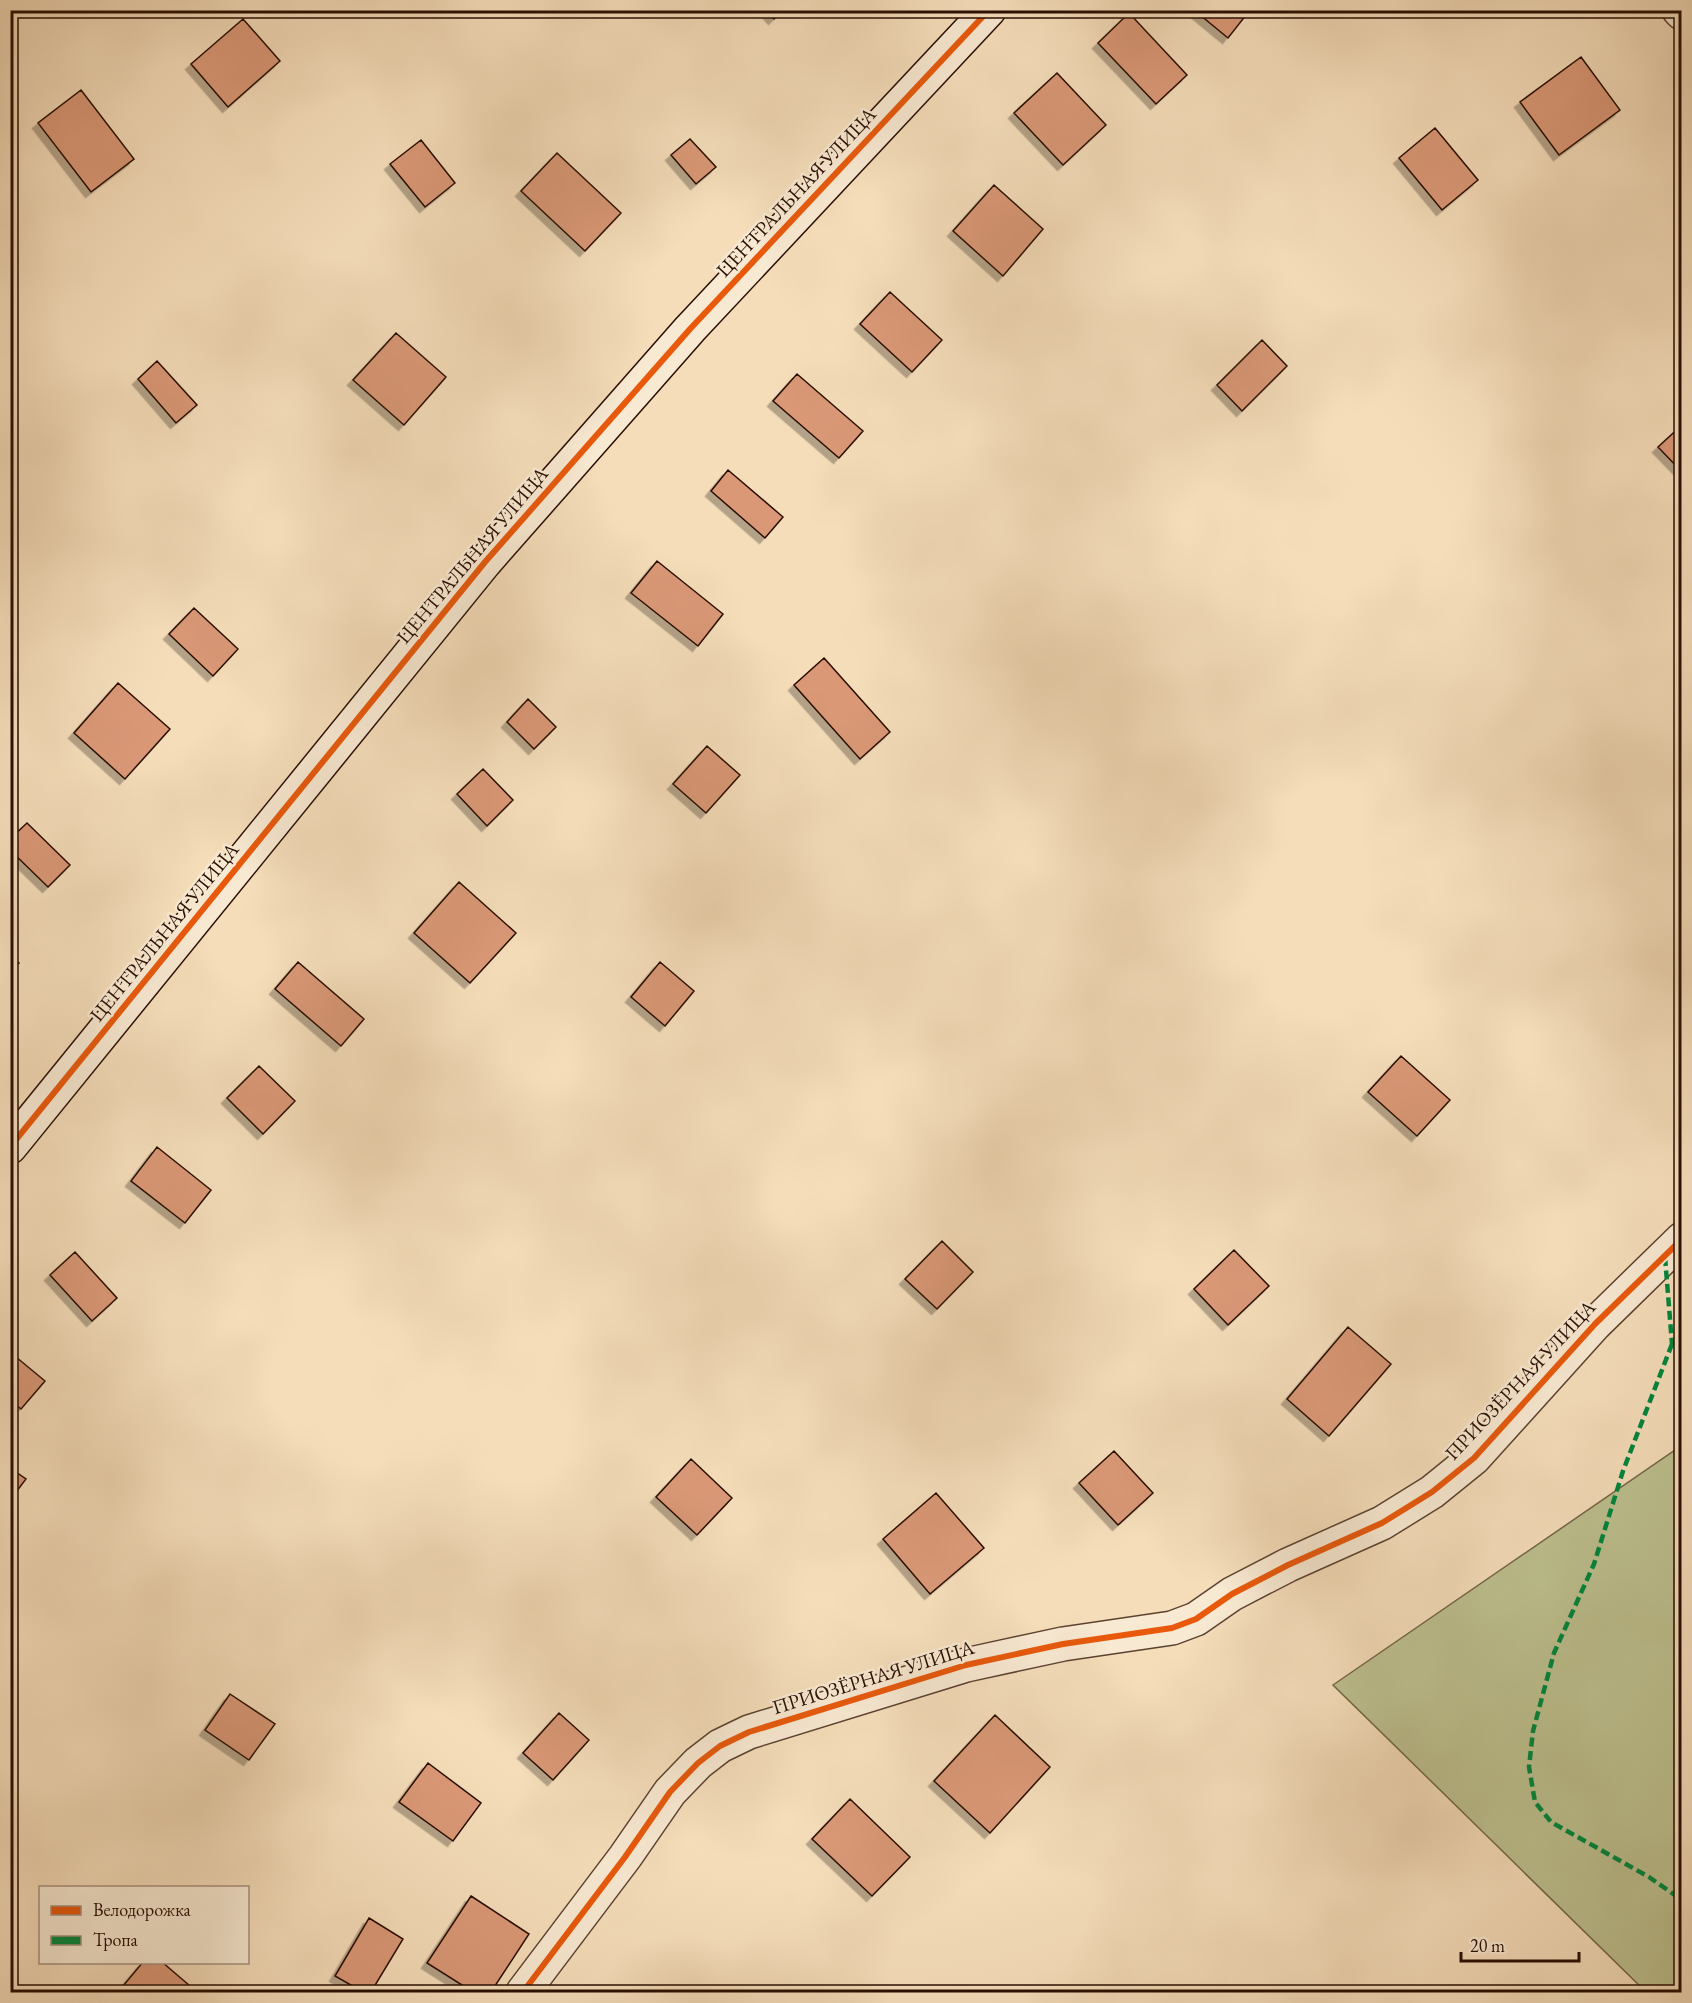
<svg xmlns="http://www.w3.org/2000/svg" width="1692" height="2003" font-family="'EB Garamond',serif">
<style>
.green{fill:#bdc08f;stroke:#736748;stroke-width:1.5}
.building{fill:#da9877;stroke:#290e02;stroke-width:1.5;filter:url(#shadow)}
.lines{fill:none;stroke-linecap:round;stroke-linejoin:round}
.street-casing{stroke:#5c4230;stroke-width:36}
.secondary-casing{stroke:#290e02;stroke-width:36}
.street{stroke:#f8e9d2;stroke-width:33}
.secondary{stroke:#f8e9d2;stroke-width:33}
.quiet{stroke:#00873e;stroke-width:4.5;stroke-dasharray:9 4.5;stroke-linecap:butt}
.cycleway-casing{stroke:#f8e9d2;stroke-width:10}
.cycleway{stroke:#e8590c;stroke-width:6}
.labels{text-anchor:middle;stroke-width:5;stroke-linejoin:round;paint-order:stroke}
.street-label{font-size:20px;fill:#290e02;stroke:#f8e9d2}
</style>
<defs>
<filter id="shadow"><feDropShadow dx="-5.5" dy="5.5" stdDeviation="0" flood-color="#0004"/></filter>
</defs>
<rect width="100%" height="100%" fill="#f5ddba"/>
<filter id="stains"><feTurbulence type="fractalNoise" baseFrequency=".00333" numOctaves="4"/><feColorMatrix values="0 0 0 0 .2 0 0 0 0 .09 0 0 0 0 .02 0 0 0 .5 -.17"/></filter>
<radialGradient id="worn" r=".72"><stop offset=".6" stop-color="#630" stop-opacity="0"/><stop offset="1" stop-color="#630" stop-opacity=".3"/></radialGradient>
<!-- green -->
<path class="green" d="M 1681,1446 L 1681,1992 L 1646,1992 L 1333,1685 Z"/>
<!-- building -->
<path class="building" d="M 766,10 L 783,10 L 774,19 Z
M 1194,10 L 1250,10 L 1228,38 Z
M 1129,13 L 1187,75 L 1156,104 L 1098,43 Z
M 243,19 L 280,61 L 228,107 L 191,64 Z
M 1581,57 L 1620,110 L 1559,155 L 1520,102 Z
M 1057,73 L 1106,125 L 1063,165 L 1014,113 Z
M 81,90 L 134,159 L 91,192 L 38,123 Z
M 1435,128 L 1478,180 L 1442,210 L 1399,158 Z
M 690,139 L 716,167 L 696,184 L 671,155 Z
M 421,140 L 455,183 L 425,207 L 390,164 Z
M 557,153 L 621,213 L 585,251 L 521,191 Z
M 994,185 L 1043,229 L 1003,276 L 953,231 Z
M 890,292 L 942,340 L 912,372 L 860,324 Z
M 396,333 L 446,377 L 404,425 L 353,380 Z
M 1262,340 L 1287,366 L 1242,411 L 1217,385 Z
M 157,361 L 197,405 L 176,423 L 138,379 Z
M 797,374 L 863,431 L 839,458 L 773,401 Z
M 1682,425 L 1682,472 L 1658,447 Z
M 728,470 L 783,517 L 765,538 L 711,491 Z
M 657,561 L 723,614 L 698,646 L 631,593 Z
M 194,608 L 238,649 L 213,676 L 169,634 Z
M 824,658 L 890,732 L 860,759 L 794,685 Z
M 118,683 L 170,729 L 125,779 L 74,733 Z
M 528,699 L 556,727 L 534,749 L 507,722 Z
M 707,746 L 740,775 L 706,813 L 673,784 Z
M 483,769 L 513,800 L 487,826 L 457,794 Z
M 27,823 L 70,865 L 48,887 L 10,850 L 10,839 Z
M 459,882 L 516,933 L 470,983 L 414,933 Z
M 10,955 L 19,963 L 10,971 Z
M 298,962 L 364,1019 L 341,1046 L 275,989 Z
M 660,962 L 694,991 L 665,1026 L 631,997 Z
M 1401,1056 L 1450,1100 L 1417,1136 L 1368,1092 Z
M 259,1066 L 295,1101 L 263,1134 L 227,1098 Z
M 157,1147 L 211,1190 L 185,1223 L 131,1181 Z
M 942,1241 L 973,1272 L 937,1309 L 905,1279 Z
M 1234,1250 L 1269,1286 L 1228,1325 L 1194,1289 Z
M 75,1252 L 117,1298 L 92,1321 L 50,1275 Z
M 1348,1327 L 1391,1364 L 1329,1436 L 1287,1399 Z
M 10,1352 L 45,1381 L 21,1409 L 10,1400 Z
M 1114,1451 L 1153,1493 L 1118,1525 L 1079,1483 Z
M 691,1459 L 732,1498 L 697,1535 L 656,1497 Z
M 10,1468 L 26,1479 L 10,1500 Z
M 936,1493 L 984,1548 L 930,1594 L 883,1539 Z
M 230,1694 L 275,1724 L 249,1760 L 205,1730 Z
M 559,1713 L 589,1740 L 553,1780 L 523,1753 Z
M 995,1715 L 1050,1767 L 990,1833 L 934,1781 Z
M 428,1763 L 481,1803 L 453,1841 L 399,1802 Z
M 850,1799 L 910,1857 L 872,1896 L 812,1839 Z
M 471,1896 L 529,1934 L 491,1992 L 473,1992 L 427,1963 Z
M 369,1918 L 403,1939 L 371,1992 L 363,1992 L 335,1976 Z
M 143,1962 L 162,1962 L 197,1992 L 118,1992 Z"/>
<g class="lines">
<defs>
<path id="street" d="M 1679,10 L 1682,13
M 523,1992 L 625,1857 L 670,1792 L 698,1763 L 720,1746 L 749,1732 L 966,1665 L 1063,1644 L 1172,1628 L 1196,1619 L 1232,1594 L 1288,1565 L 1382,1523 L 1432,1492 L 1474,1458 L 1595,1324 L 1682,1239"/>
<path id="secondary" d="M 10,1147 L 485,562 L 690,329 L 989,10"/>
</defs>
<!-- street casing -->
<use href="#street" class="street-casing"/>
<!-- secondary casing -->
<use href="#secondary" class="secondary-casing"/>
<!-- street -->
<use href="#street" class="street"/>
<!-- secondary -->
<use href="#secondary" class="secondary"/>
<!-- quiet -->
<path class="quiet" d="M 1665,1257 L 1672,1344 L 1682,1356
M 1672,1344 L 1623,1471 L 1594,1564 L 1554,1653 L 1533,1731 L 1529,1767 L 1535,1802 L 1551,1822 L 1649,1877 L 1682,1900"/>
<defs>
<path id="cycleway" d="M 10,1147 L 485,562 L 690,329 L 989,10
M 523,1992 L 625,1857 L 670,1792 L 698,1763 L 720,1746 L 749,1732 L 966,1665 L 1063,1644 L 1172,1628 L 1196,1619 L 1232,1594 L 1288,1565 L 1382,1523 L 1432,1492 L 1474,1458 L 1595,1324 L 1682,1239"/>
</defs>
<!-- cycleway casing -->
<use href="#cycleway" class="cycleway-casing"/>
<!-- cycleway -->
<use href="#cycleway" class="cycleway"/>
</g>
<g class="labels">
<!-- street labels -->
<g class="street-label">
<text transform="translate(796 192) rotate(-47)" y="7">ЦЕНТРАЛЬНАЯ УЛИЦА</text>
<text transform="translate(472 555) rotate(-50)" y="7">ЦЕНТРАЛЬНАЯ УЛИЦА</text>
<text transform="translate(164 932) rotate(-51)" y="7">ЦЕНТРАЛЬНАЯ УЛИЦА</text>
<text transform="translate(1520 1380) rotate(-47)" y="7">ПРИОЗЁРНАЯ УЛИЦА</text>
<text transform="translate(873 1677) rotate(-17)" y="7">ПРИОЗЁРНАЯ УЛИЦА</text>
</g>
</g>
<!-- margin -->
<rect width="1692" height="2003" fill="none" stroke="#f5ddba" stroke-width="36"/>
<rect x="12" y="12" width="1668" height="1979" fill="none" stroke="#290e02" stroke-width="3"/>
<rect x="18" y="18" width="1656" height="1967" fill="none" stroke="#290e02" stroke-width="1.5"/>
<!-- legend -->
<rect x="39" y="1886" width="210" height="78" fill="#f8e9d2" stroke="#a5917f" stroke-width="1.5"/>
<rect x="51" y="1906" width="30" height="9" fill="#e8590c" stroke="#a5917f" stroke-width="1.5"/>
<text x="93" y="1916" font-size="18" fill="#290e02">Велодорожка</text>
<rect x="51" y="1936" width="30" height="9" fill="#00873e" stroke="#a5917f" stroke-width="1.5"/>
<text x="93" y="1946" font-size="18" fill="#290e02">Тропа</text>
<!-- scale -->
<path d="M1461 1952v9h118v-9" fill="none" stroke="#290e02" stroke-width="3"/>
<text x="1470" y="1952" font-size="18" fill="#290e02" stroke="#f8e9d2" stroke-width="4.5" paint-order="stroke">20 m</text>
<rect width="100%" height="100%" filter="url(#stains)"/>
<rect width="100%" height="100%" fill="url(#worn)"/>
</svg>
